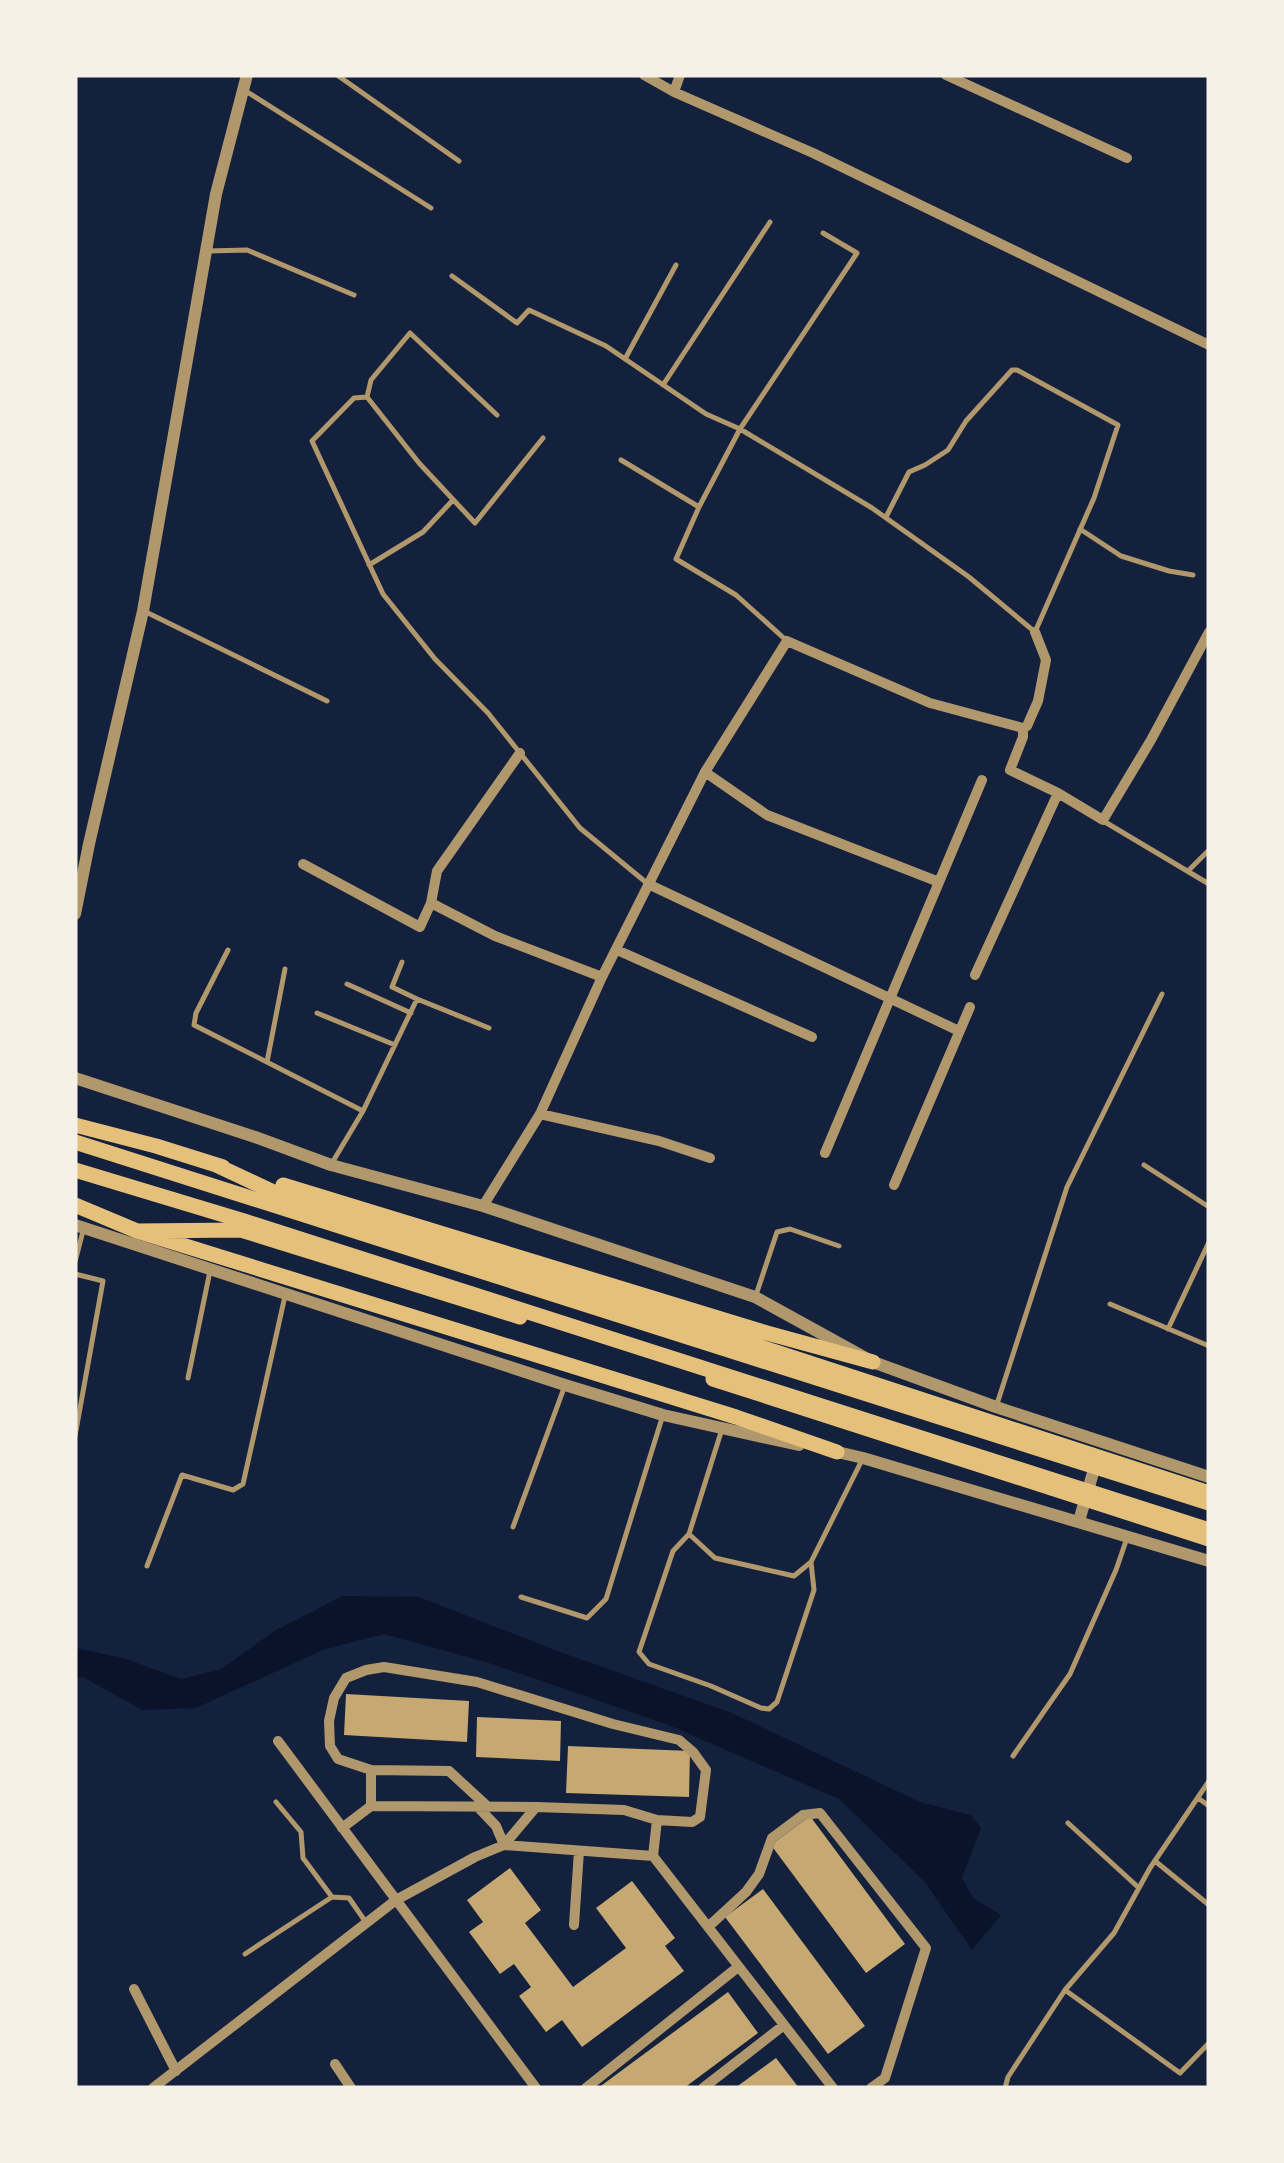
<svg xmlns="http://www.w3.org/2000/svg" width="1284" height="2163" font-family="'Exo 2',sans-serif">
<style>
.water{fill:#0b132b}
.building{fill:#c6a872}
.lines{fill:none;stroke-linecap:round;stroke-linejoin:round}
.service{stroke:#b1986c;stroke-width:5}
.minor{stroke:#b1986c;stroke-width:10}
.tertiary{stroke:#b1986c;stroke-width:12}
.primary{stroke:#e5c07b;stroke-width:15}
.trunk{stroke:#e5c07b;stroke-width:15}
</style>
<rect width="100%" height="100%" fill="#14213d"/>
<!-- water -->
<path class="water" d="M 343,1596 L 419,1597 L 563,1653 L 732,1713 L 920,1802 L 971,1815 L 981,1828 L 962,1878 L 973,1898 L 1001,1915 L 972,1950 L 924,1881 L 839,1799 L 666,1724 L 489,1663 L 384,1634 L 325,1649 L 196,1708 L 142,1710 L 83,1677 L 75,1678 L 75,1648 L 123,1658 L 181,1679 L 221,1669 L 276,1630 Z"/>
<!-- building -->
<path class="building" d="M 346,1694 L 469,1701 L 467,1742 L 344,1735 Z
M 477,1717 L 561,1721 L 560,1761 L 476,1757 Z
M 568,1746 L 690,1751 L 689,1797 L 566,1793 Z
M 810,1816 L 905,1944 L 866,1973 L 771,1845 Z
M 510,1868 L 541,1910 L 525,1923 L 573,1987 L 626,1948 L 596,1908 L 632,1881 L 675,1938 L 665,1946 L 684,1971 L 582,2047 L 562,2020 L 546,2032 L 519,1996 L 531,1987 L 514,1964 L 500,1974 L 469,1932 L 483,1922 L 467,1900 Z
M 763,1889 L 865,2026 L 828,2054 L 725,1917 Z
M 728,1992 L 758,2033 L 684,2088 L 598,2088 Z
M 776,2058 L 799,2088 L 735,2088 Z"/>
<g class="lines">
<!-- service -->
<path class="service" d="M 337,75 L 459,161
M 244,90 L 431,208
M 208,251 L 247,250 L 354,295
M 452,276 L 517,323 L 529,310 L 606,346 L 706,414 L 740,429 L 872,508 L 969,577 L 1035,632 L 1094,498 L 1118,425 L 1017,370 L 1012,370 L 966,421 L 948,450 L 925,465 L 909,472 L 886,517
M 625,359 L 676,265
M 663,385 L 770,222
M 367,397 L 371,380 L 410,333 L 497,415
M 543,438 L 475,523 L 419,463 L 367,397 L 354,398 L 312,441 L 383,594 L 435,659 L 488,713 L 580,828 L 648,884
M 621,460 L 699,507 L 676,559 L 736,595 L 787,641
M 699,507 L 740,429 L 857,253 L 823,233
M 1080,529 L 1121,556 L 1169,571 L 1193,575
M 369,565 L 423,532 L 453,500
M 146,612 L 327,701
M 1105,822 L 1209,884
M 1188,871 L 1209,850
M 228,950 L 196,1013 L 194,1025 L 363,1111
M 402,962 L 392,987 L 417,999
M 347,984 L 411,1013
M 317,1013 L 395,1045
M 267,1062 L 285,969
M 332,1163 L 363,1111 L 417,999 L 489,1028
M 1144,1165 L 1209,1207
M 75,1262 L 83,1231
M 75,1274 L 103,1281 L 75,1436
M 756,1295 L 777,1232 L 790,1229 L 839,1246
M 1110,1304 L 1209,1346
M 1168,1329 L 1209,1242
M 188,1378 L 210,1271
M 997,1404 L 1067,1187 L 1162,994
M 722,1429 L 689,1534 L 715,1558 L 794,1576 L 811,1562 L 862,1460
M 513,1527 L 564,1388
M 689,1534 L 673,1551 L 639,1652 L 649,1664 L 711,1686 L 761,1708 L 769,1709 L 777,1702 L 814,1590 L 811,1562
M 147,1566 L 182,1475 L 233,1490 L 243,1484 L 285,1296
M 521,1597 L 587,1618 L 606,1599 L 662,1418
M 1013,1756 L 1070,1674 L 1116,1570 L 1127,1538
M 1198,1798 L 1209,1806
M 276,1802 L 301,1832 L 303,1858 L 332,1897
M 1068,1823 L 1139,1888
M 1155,1861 L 1209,1905
M 245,1954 L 332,1897 L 349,1898 L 365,1921
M 1065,1990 L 1180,2073 L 1209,2043
M 1005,2088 L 1008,2077 L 1065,1990 L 1114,1933 L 1150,1868 L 1209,1781"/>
<!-- minor -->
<path class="minor" d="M 644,75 L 674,92 L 813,153 L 1209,345
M 946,75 L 1127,158
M 674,92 L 680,75
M 1023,728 L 1027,726 L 1038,701 L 1046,660 L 1035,632
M 705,772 L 767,815 L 939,882
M 303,864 L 420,927 L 431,903 L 437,871 L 520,753
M 648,884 L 959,1031
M 431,903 L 495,936 L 602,977
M 617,950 L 812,1037
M 975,975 L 1058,793
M 540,1114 L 659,1141 L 710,1158
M 825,1153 L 982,780
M 894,1185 L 970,1007
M 483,1206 L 540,1114 L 602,977 L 705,772 L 787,641 L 930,703 L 1023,728 L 1023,737 L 1010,770 L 1058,793 L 1103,820 L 1151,740 L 1209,632
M 278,1741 L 536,2088
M 371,1770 L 449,1771 L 487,1806
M 371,1806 L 371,1770 L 338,1759 L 330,1746 L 329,1721 L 334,1698 L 346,1678 L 366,1670 L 384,1667 L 477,1682 L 613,1724 L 679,1740 L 693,1752 L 706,1770 L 700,1817 L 692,1822 L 657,1820
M 477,1806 L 496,1826 L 504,1845
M 342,1828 L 371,1806 L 536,1807 L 624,1810 L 657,1820 L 653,1856
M 504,1845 L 536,1807
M 574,1925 L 579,1851
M 708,1927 L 746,1892 L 759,1874 L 772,1838 L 803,1815 L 820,1813 L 926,1948 L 885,2078 L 871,2088
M 134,1989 L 176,2071
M 335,2064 L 351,2088
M 153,2088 L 396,1900 L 475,1857 L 504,1845 L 653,1856 L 833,2088
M 586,2088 L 738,1967
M 703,2088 L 784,2025"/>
<!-- tertiary -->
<path class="tertiary" d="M 75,914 L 89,844 L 143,611 L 216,194 L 247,75
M 75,1078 L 255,1137 L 331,1165 L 483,1206 L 755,1297 L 873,1362 L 996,1407 L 1209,1477
M 75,1225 L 565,1385 L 663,1415 L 799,1445
M 829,1450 L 863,1458 L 1209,1561
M 1079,1521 L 1097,1459"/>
<!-- primary -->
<path class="primary" d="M 75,1125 L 156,1146 L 223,1167
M 216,1165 L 280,1195 L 434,1245 L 586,1290 L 1209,1493
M 283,1185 L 767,1333 L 873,1362
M 75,1205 L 137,1231 L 736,1417 L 837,1452
M 137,1231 L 241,1230 L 520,1317
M 713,1379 L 1209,1539"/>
<!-- trunk -->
<path class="trunk" d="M 75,1142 L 1209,1503
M 75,1170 L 244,1221 L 1209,1530"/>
</g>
<!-- border -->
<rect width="1284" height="2163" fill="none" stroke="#f6f1e7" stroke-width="155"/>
</svg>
